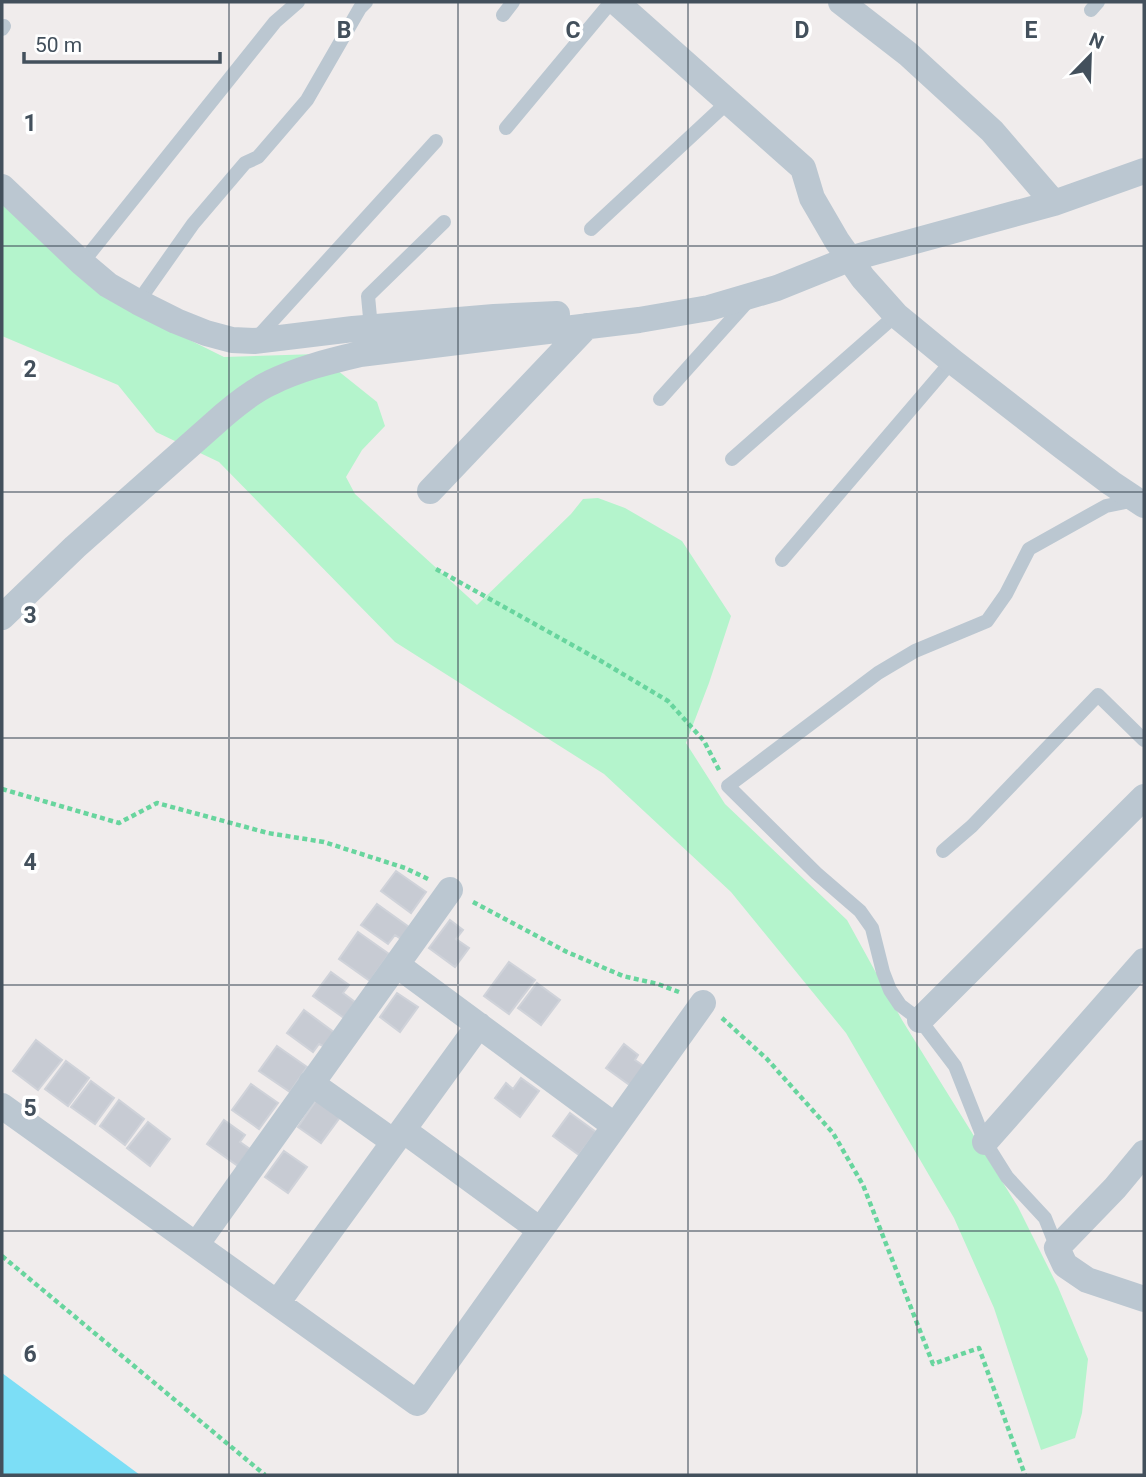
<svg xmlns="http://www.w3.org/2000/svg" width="1146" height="1477" font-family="Roboto,sans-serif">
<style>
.green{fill:#b4f4cc}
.water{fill:#7cdef6}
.building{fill:#c7cbd3;stroke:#cfd2d9;stroke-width:2}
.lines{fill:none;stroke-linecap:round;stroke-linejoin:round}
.path{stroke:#68d59e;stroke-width:4.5;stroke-dasharray:5 3.5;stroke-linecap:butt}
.service{stroke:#bbc7d1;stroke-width:14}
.minor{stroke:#bbc7d1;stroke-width:26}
.grid{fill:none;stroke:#43505c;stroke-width:2;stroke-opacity:0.55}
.grid-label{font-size:23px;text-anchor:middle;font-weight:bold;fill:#43505c;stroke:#fff;stroke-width:7;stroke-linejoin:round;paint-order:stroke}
</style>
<rect width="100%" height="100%" fill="#f0ecec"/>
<!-- green -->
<path class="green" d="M 2,199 L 111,301 L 224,357 L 317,354 L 377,402 L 385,426 L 362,450 L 346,477 L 355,494 L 477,605 L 571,514 L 583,499 L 598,498 L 625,508 L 682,541 L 731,616 L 709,683 L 686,743 L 725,804 L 847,920 L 902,1020 L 1018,1207 L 1058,1287 L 1088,1359 L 1082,1413 L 1075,1438 L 1041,1450 L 994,1308 L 954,1218 L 846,1033 L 731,892 L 604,774 L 395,642 L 219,462 L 156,432 L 118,385 L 2,336 Z"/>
<!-- water -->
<path class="water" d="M 2,1373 L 140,1475 L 5,1475 L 2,1473 Z"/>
<!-- building -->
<path class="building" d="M 396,871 L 426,892 L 411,913 L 381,891 Z
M 377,904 L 409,927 L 401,939 L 395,935 L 388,944 L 361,925 Z
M 450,920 L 463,930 L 456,939 L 469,948 L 455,967 L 429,948 Z
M 358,932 L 389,954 L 370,981 L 339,959 Z
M 509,962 L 535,980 L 509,1014 L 484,996 Z
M 331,972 L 349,985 L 343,993 L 355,1002 L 344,1018 L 313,996 Z
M 537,983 L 560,1000 L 541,1025 L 518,1008 Z
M 397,993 L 418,1007 L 400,1032 L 380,1017 Z
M 304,1010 L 335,1033 L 325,1047 L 319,1044 L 313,1052 L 287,1033 Z
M 36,1040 L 62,1060 L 38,1090 L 13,1071 Z
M 624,1044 L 638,1055 L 635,1060 L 645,1067 L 631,1086 L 606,1068 Z
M 277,1046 L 307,1067 L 290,1092 L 259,1071 Z
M 66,1061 L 89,1078 L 68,1106 L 45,1089 Z
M 521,1078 L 539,1091 L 520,1117 L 495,1098 L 506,1083 L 513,1089 Z
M 91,1081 L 114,1098 L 95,1124 L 71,1107 Z
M 251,1084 L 278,1103 L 259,1129 L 232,1110 Z
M 317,1099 L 341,1116 L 321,1143 L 298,1127 Z
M 119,1100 L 144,1119 L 125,1145 L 100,1126 Z
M 570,1113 L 596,1132 L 579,1155 L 553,1136 Z
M 224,1120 L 245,1135 L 240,1142 L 250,1149 L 238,1166 L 207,1144 Z
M 148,1122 L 170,1139 L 150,1166 L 127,1148 Z
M 284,1151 L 307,1167 L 288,1193 L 265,1177 Z"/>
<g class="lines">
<!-- path -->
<path class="path" d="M 436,569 L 601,661 L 668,701 L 704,741 L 719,770
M 2,789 L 119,823 L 157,803 L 268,833 L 324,842 L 405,868 L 428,879
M 473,902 L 567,952 L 623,976 L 658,984 L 679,992
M 722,1018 L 767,1059 L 833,1133 L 863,1185 L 933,1364 L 979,1348 L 1025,1475
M 2,1256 L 265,1475"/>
<!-- service -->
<path class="service" d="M 1091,10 L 1098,2
M 503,15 L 513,2
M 2,29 L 4,26
M 506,128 L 611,2
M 591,229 L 729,101
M 82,263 L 275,22 L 298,2
M 138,302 L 193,224 L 245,163 L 258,157 L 307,100 L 360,8 L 366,2
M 371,328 L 368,296 L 444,222
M 255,340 L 436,141
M 660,399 L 748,301
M 732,459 L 896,315
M 782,560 L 952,361
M 943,851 L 972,826 L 1098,695 L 1144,740
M 1057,1248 L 1045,1218 L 1007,1177 L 985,1142 L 955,1066 L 920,1020 L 900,1005 L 890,990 L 883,972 L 872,928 L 860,911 L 816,873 L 728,786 L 878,673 L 915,651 L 987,621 L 1006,594 L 1029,549 L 1106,506 L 1135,500"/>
<!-- minor -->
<path class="minor" d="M 616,2 L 803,168 L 812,198 L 837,241 L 863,278 L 896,315 L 952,361 L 1063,447 L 1111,483 L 1144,505
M 841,2 L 908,54 L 992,131 L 1054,203
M 2,187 L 82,263 L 108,285 L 138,302 L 176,321 L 206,333 L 232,340 L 254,341 L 353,329 L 494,317 L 557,314
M 430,491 L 587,326
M 2,617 L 75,547 L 224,415 C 238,403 253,391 270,383 C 298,369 330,361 360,354 L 639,320 L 709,308 L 777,288 L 849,259 L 1054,203 L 1144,171
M 397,965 L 615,1126 L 703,1003
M 920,1020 L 1144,797
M 311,1083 L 394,1142
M 2,1106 L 196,1245 L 450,890
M 403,1130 L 540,1230
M 985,1142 L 1144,961
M 1144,1153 L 1115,1188 L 1057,1248 L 1065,1265 L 1087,1280 L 1144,1299
M 196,1245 L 417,1403 L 615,1126
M 277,1303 L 479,1025"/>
</g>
<!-- grid -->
<path class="grid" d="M 229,2 L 229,1475M 458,2 L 458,1475M 688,2 L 688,1475M 917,2 L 917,1475M 2,246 L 1144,246M 2,492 L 1144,492M 2,738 L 1144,738M 2,985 L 1144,985M 2,1231 L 1144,1231"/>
<g class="grid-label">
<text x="344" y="38">B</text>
<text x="573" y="38">C</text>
<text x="802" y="38">D</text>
<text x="1031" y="38">E</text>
<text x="30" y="131">1</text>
<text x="30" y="377">2</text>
<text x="30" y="623">3</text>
<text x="30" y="870">4</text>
<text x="30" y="1116">5</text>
<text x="30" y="1362">6</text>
</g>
<!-- border -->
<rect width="1146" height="1477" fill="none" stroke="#43505c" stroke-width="7"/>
<!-- north arrow -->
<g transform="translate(1090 56) rotate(23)" stroke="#ffffff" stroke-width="5" paint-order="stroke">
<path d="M0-5L12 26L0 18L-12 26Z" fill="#43505c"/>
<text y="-10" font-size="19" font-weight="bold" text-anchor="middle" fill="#43505c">N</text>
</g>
<!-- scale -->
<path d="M24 52v10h196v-10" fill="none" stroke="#43505c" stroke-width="3.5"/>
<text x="35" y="52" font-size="21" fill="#43505c" stroke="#ffffff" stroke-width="5" paint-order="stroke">50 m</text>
</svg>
